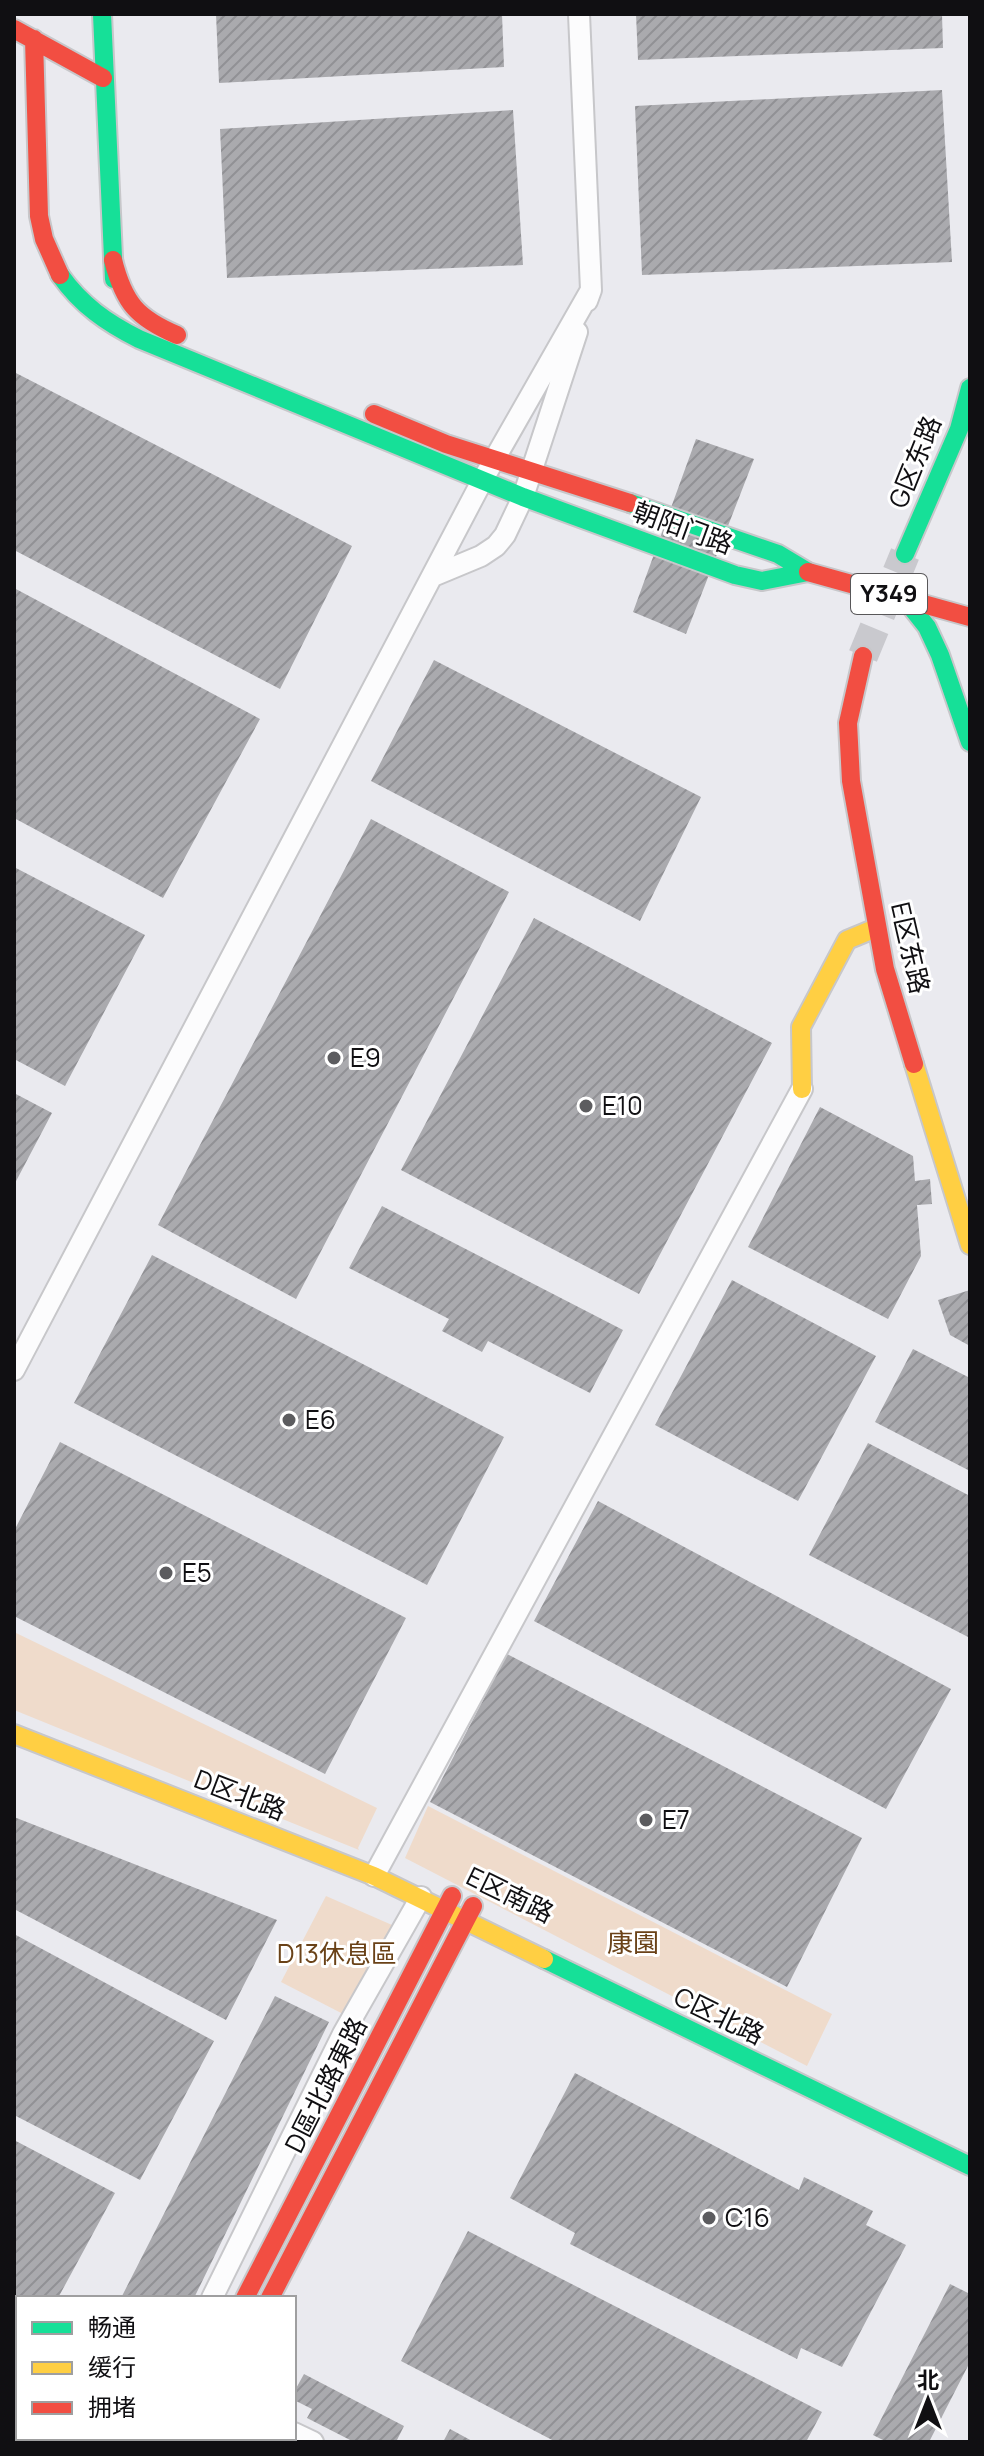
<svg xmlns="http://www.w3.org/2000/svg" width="984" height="2456" font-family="Manrope,'Noto Sans SC',sans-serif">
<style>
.green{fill:#efdbcb}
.building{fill:url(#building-hatch)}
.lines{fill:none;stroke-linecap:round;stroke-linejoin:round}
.secondary-tunnel{stroke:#c9c9ce;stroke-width:30;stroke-dasharray:30 15;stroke-linecap:butt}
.street-casing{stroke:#c7c7ca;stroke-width:24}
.fast-casing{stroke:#c7c7ca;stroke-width:22}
.slow-casing{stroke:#c7c7ca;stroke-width:22}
.jam-casing{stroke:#c7c7ca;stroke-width:22}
.street{stroke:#fcfcfd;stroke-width:20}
.fast{stroke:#16e098;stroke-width:18}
.slow{stroke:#ffcf43;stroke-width:18}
.jam{stroke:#f24e42;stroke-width:18}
.poi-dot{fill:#5c5c5f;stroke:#fff;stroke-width:3}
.labels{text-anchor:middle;stroke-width:6;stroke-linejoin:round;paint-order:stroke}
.shield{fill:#fff;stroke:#585759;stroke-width:2}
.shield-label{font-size:24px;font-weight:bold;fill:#100f12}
.street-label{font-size:26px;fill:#100f12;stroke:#fff}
.poi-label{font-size:26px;fill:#100f12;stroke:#fff;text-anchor:start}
.park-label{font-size:26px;fill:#6a4218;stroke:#fff}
</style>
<defs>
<pattern id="building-hatch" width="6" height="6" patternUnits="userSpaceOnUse" patternTransform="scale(2)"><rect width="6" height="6" fill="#aaaaae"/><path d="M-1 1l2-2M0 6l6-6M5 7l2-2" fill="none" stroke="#919195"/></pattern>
</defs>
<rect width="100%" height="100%" fill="#eaeaef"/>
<!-- green -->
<path class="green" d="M 14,1632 L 377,1808 L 358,1848 L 359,1850 L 14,1710 Z
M 428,1806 L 832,2014 L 807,2066 L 405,1858 Z
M 326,1896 L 392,1925 L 345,2015 L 281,1982 Z"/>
<!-- building -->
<path class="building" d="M 216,14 L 502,14 L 504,67 L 219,83 Z
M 636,14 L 942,14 L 943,48 L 638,60 Z
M 942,90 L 952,262 L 642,275 L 635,106 Z
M 513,110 L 523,265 L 227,278 L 220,129 Z
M 14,372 L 352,546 L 280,689 L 14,550 Z
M 696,439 L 754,459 L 686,634 L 633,612 Z
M 14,588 L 260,719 L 163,898 L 14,818 Z
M 434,660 L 701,797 L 640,921 L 371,781 Z
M 371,819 L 509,892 L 296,1299 L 158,1225 Z
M 14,867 L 145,935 L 65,1086 L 14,1059 Z
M 534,918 L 772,1043 L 639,1294 L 401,1170 Z
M 14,1093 L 52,1113 L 14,1185 Z
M 820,1107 L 913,1156 L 915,1181 L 930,1179 L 932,1204 L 917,1205 L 921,1256 L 888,1319 L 748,1247 Z
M 382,1206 L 623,1330 L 590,1393 L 488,1341 L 482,1352 L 442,1331 L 449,1319 L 349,1268 Z
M 152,1255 L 504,1437 L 427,1585 L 74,1403 Z
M 732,1280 L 876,1356 L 798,1501 L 655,1425 Z
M 970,1290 L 970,1346 L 950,1335 L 938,1300 Z
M 913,1349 L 970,1378 L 970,1471 L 875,1422 Z
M 60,1442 L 406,1618 L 325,1774 L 14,1616 L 14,1531 Z
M 868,1443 L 970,1496 L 970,1638 L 809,1555 Z
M 598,1501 L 951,1689 L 886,1809 L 534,1621 Z
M 507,1654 L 862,1838 L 787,1987 L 430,1802 Z
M 14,1817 L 277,1920 L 226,2020 L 14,1909 Z
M 14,1934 L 214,2041 L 140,2180 L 14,2115 Z
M 275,1996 L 329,2022 L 194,2298 L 121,2298 Z
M 575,2073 L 799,2190 L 804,2177 L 873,2211 L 866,2225 L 906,2245 L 842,2367 L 801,2348 L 797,2359 L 570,2244 L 575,2233 L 510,2198 Z
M 14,2140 L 115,2193 L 58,2298 L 18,2298 L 18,2328 L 14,2326 Z
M 468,2231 L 822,2412 L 806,2442 L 556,2442 L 401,2361 Z
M 950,2284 L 970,2294 L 970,2362 L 929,2442 L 887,2442 L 873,2435 Z
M 14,2349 L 18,2351 L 18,2420 L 14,2427 Z
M 304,2374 L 404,2426 L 396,2442 L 354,2442 L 307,2418 L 312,2409 L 294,2400 L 294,2392 Z
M 450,2429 L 474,2442 L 443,2442 Z
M 52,2438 L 121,2438 L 119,2442 L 50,2442 Z"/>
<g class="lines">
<!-- secondary-tunnel -->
<path class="secondary-tunnel" d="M 863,656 L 905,554"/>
<defs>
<path id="street" d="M 579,14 L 591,290 L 587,301
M 433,576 L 481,556 L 496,546 L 505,535 L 523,497 L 577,332
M 14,1370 L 482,481 L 591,290
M 374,1876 L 802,1089
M 212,2298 L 343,2034 L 421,1897
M 294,2433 L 313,2442
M 141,2442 L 143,2438
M 223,2442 L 225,2438"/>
<path id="fast" d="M 102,14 L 114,279
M 60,275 C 81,305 107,323 139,339 L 523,497 L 735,575 L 762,581 L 808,572
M 630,503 L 778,554 L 808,572
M 905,554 L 959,429 L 970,388
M 904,598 L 927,627 L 940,655 L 970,742
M 544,1959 L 970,2166
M 171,2442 L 173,2438"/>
<path id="slow" d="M 914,1064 L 970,1245
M 802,1089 L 801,1027 L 847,940 L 876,928
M 14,1734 L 374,1876 L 544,1959
M 195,2442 L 197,2438"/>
<path id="jam" d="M 14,29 L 103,78
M 34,39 L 39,216 L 44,239 L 60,275
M 113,260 C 124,303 137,318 177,335
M 374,414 L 446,444 L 630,503
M 808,572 L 970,617
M 863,656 L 848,723 L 851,781 L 885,969 L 914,1064
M 245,2298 L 452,1896
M 270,2298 L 473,1906"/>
</defs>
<!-- street casing -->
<use href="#street" class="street-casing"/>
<!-- fast casing -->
<use href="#fast" class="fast-casing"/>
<!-- slow casing -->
<use href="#slow" class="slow-casing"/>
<!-- jam casing -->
<use href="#jam" class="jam-casing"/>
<!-- street -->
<use href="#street" class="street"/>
<!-- fast -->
<use href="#fast" class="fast"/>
<!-- slow -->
<use href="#slow" class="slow"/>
<!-- jam -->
<use href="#jam" class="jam"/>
</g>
<!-- markers -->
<g class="poi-dot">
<circle cx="334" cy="1058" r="8"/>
<circle cx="586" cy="1106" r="8"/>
<circle cx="289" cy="1420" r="8"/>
<circle cx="166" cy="1573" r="8"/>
<circle cx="646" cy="1820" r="8"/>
<circle cx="709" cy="2218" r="8"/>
</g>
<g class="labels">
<!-- shield labels -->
<rect class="shield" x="851" y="574" width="76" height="40" rx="6"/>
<g class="shield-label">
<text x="889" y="602">Y349</text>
</g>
<!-- street labels -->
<g class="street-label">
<text transform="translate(915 462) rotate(-68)" y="9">G区东路</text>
<text transform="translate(683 528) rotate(20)" y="9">朝阳门路</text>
<text transform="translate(910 948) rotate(77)" y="9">E区东路</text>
<text transform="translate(240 1795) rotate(21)" y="9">D区北路</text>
<text transform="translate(510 1895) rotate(26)" y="9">E区南路</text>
<text transform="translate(719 2016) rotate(26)" y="9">C区北路</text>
<text transform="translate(326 2085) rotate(-63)" y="9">D區北路東路</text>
</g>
<!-- poi labels -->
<g class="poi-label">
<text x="350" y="1067">E9</text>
<text x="602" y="1115">E10</text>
<text x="305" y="1429">E6</text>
<text x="182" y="1582">E5</text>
<text x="662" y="1829">E7</text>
<text x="725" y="2227">C16</text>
</g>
<!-- park labels -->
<g class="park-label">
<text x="633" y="1952">康園</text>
<text x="337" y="1963">D13休息區</text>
</g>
</g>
<!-- border -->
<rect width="984" height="2456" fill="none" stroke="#100f12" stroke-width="32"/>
<!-- legend -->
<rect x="16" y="2296" width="280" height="144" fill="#ffffff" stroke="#9f9fa0" stroke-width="2"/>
<rect x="32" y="2322" width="40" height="12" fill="#16e098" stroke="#9f9fa0" stroke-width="2"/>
<text x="88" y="2336" font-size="24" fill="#100f12">畅通</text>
<rect x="32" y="2362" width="40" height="12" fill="#ffcf43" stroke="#9f9fa0" stroke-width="2"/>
<text x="88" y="2376" font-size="24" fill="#100f12">缓行</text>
<rect x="32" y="2402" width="40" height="12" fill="#f24e42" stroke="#9f9fa0" stroke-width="2"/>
<text x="88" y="2416" font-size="24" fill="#100f12">拥堵</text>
<!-- north arrow -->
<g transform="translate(928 2400)" stroke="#ffffff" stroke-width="6" paint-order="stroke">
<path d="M0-6L14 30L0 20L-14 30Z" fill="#100f12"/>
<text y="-12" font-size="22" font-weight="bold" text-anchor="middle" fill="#100f12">北</text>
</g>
</svg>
